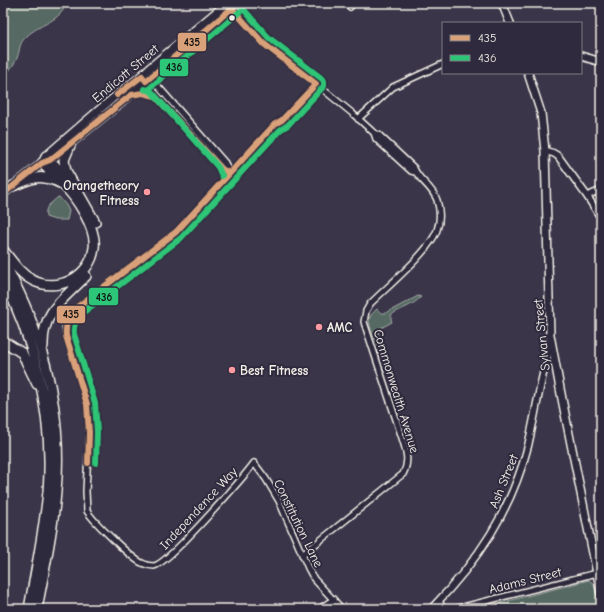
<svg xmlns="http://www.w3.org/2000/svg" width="604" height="612" font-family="'Comic Neue',sans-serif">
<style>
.green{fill:#566963;stroke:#a5ada6}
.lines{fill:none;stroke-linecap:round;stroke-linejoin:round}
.minor-casing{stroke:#f4f1e8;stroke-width:8}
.tertiary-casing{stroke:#f4f1e8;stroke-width:9}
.secondary-casing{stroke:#f4f1e8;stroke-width:10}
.motorway-casing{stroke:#f4f1e8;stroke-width:12}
.minor{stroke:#2f2a3d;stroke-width:5}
.tertiary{stroke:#2f2a3d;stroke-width:6}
.secondary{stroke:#2f2a3d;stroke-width:7}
.motorway{stroke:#2f2a3d;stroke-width:9}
.bus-1-casing{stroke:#2f2a3d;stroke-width:9}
.bus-2-casing{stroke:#2f2a3d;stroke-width:9}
.bus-1{stroke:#d9a179;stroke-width:6}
.bus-2{stroke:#2dc577;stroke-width:6}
.bus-dot{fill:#f4f1e8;stroke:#2f2a3d;stroke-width:1.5}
.poi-dot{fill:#ff9aa2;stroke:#2f2a3d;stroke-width:1.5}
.labels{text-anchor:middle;stroke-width:4;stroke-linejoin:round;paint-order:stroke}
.street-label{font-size:13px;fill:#f4f1e8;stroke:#2f2a3d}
.poi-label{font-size:13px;font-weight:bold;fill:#f4f1e8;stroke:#2f2a3d;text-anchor:start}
.line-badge{stroke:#2f2a3d;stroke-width:1.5}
.pale-badge-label{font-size:11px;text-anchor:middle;font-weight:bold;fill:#111}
</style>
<rect width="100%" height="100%" fill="#3b354a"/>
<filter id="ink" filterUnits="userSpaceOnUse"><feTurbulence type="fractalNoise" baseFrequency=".025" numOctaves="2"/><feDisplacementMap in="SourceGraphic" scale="8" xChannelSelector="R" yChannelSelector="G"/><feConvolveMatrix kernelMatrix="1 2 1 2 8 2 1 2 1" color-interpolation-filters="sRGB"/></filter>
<g filter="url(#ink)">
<!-- green -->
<path class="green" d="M 3,3 L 66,3 C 62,21 39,24 27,36 C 18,44 21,48 17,58 C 16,62 6,75 3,78 Z
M 58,197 L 59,197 L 66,205 L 69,211 L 67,220 L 55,220 L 46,217 C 44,206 51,204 58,197 Z
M 418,296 L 421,297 C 411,307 401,308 391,315 L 391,319 L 392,322 L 379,329 C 377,336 382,341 381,347 L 379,347 C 375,341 369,327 369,319 C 370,315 374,312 377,309 L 381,313 L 386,313 Z
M 589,580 L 594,584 L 599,609 L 477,609 Z"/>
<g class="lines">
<defs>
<path id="minor" d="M 350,7 L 353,3
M 232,8 L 264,44 L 298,69 L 352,113 L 374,133 L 376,139 L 411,171 L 415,172
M 133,94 L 143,92 L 152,95
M 358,119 L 393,87 L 443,64
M 229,173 L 223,182 L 176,232 L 76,308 L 69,316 L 65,327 L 66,336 L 87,404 L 89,433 L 86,491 L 87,511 C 93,521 132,559 142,563 C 146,565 150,566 154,566 C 168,564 242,479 254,463 L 266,479 L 279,501 L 308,568 L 314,579 L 342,609
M 587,196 L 601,190
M 184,226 L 196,219 L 234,179 L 229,173 L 225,163 L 156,84 L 146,81 L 148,88 L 222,169 L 229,173
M 302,555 L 403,474 C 410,461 406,451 402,438 L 364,322 L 366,311 L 370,304 C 388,286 430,251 437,230 C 441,219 440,210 437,200 C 432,186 418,180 414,168 L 379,135 L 374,133
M 319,609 L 334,599
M 455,609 L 601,572"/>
<path id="tertiary" d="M 545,151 L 553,153 L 558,156 L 587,196 L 601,218
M 439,601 L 442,609
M 431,609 C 478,561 511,511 528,446 C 536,412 541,376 551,342"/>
<path id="secondary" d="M 502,3 L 510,23
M 581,56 L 601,62
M 528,73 L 541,113 L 545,151 L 550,335 L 562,399 L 601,593
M 44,159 L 46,156 C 68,137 89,118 112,99 C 123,89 137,81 147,70 L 227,3
M 3,194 L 42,163 L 50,160 L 122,102 L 238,3"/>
<path id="motorway" d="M 71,143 L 64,160 L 66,171 L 95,222
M 46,156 L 66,177
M 42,163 L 59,181
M 3,250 C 12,261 20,274 32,280 C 58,294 91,276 94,248 C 97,229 76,196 62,184 C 57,181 51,179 45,178 C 34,176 23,182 13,186
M 3,260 C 14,281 25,303 33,326 C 53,378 61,437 56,492 C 53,532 44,570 37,609
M 3,278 C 36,345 54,417 48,492 C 44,531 36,570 29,609
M 3,341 L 22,353 L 37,384
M 43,346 C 42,311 64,299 86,276"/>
</defs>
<!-- minor casing -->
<use href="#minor" class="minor-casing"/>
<!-- tertiary casing -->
<use href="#tertiary" class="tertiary-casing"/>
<!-- secondary casing -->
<use href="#secondary" class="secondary-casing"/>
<!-- motorway casing -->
<use href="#motorway" class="motorway-casing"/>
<!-- minor -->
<use href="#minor" class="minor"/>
<!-- tertiary -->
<use href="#tertiary" class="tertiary"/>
<!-- secondary -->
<use href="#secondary" class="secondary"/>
<!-- motorway -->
<use href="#motorway" class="motorway"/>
<defs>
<path id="bus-1" d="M 146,81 L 238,3
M 117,95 L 142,76 L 146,81
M 3,194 L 42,163 L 50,160 L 131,95 L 143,93 L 155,96 L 222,169 L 229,173
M 88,463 L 89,433 L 87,404 L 66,336 C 65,324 68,317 76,308 L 176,232 L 275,124 L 282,120 L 316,84 L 264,44 L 227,3"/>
<path id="bus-2" d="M 151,87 L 243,9
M 144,89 L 151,91 L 218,167 L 222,176
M 96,463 L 97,432 L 95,403 L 74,334 C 73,325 76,320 81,314 L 181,238 L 280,130 L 288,125 L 324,86 L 324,81 L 321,78 L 269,38 L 238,3"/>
</defs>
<!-- bus-1 casing -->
<use href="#bus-1" class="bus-1-casing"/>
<!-- bus-2 casing -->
<use href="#bus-2" class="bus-2-casing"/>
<!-- bus-1 -->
<use href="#bus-1" class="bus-1"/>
<!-- bus-2 -->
<use href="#bus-2" class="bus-2"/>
</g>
</g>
<!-- markers -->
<circle class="bus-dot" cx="232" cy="18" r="3.5"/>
<g class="poi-dot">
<circle cx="147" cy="192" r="4"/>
<circle cx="319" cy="327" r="4"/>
<circle cx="232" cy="370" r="4"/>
</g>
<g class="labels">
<!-- street labels -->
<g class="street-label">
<text transform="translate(125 73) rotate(-40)" y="5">Endicott Street</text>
<text transform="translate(541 335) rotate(-96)" y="5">Sylvan Street</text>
<text transform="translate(397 391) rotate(73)" y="5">Commonwealth Avenue</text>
<text transform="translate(503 481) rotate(-68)" y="5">Ash Street</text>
<text transform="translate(198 508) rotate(-47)" y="5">Independence Way</text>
<text transform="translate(299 523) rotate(64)" y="5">Constitution Lane</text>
<text transform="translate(525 580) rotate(-14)" y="5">Adams Street</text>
</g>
<!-- poi labels -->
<g class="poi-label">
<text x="139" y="190" text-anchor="end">Orangetheory<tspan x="139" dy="15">Fitness</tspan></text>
<text x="327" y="332">AMC</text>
<text x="240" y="375">Best Fitness</text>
</g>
</g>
<g class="line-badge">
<rect x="177" y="32" width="30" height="20" rx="4" fill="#d9a179"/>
<rect x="159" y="58" width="30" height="19" rx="4" fill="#2dc577"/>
<rect x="88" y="287" width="31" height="19" rx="4" fill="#2dc577"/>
<rect x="56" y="305" width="30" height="19" rx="4" fill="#d9a179"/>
</g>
<g class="pale-badge-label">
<text x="192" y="46">435</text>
<text x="174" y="71">436</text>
<text x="104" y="301">436</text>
<text x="71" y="318">435</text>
</g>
<!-- margin -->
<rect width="604" height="612" fill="none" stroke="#2f2a3d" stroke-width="16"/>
<rect x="8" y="8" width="588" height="596" fill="none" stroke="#f4f1e8" stroke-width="1.5" filter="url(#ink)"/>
<!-- legend -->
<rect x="442" y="22" width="140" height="52" fill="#2f2a3d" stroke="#7e7a81"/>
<rect x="450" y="35" width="20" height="6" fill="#d9a179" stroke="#7e7a81"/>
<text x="478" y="42" font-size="12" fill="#f4f1e8">435</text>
<rect x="450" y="55" width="20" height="6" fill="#2dc577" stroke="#7e7a81"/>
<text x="478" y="62" font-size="12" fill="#f4f1e8">436</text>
</svg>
